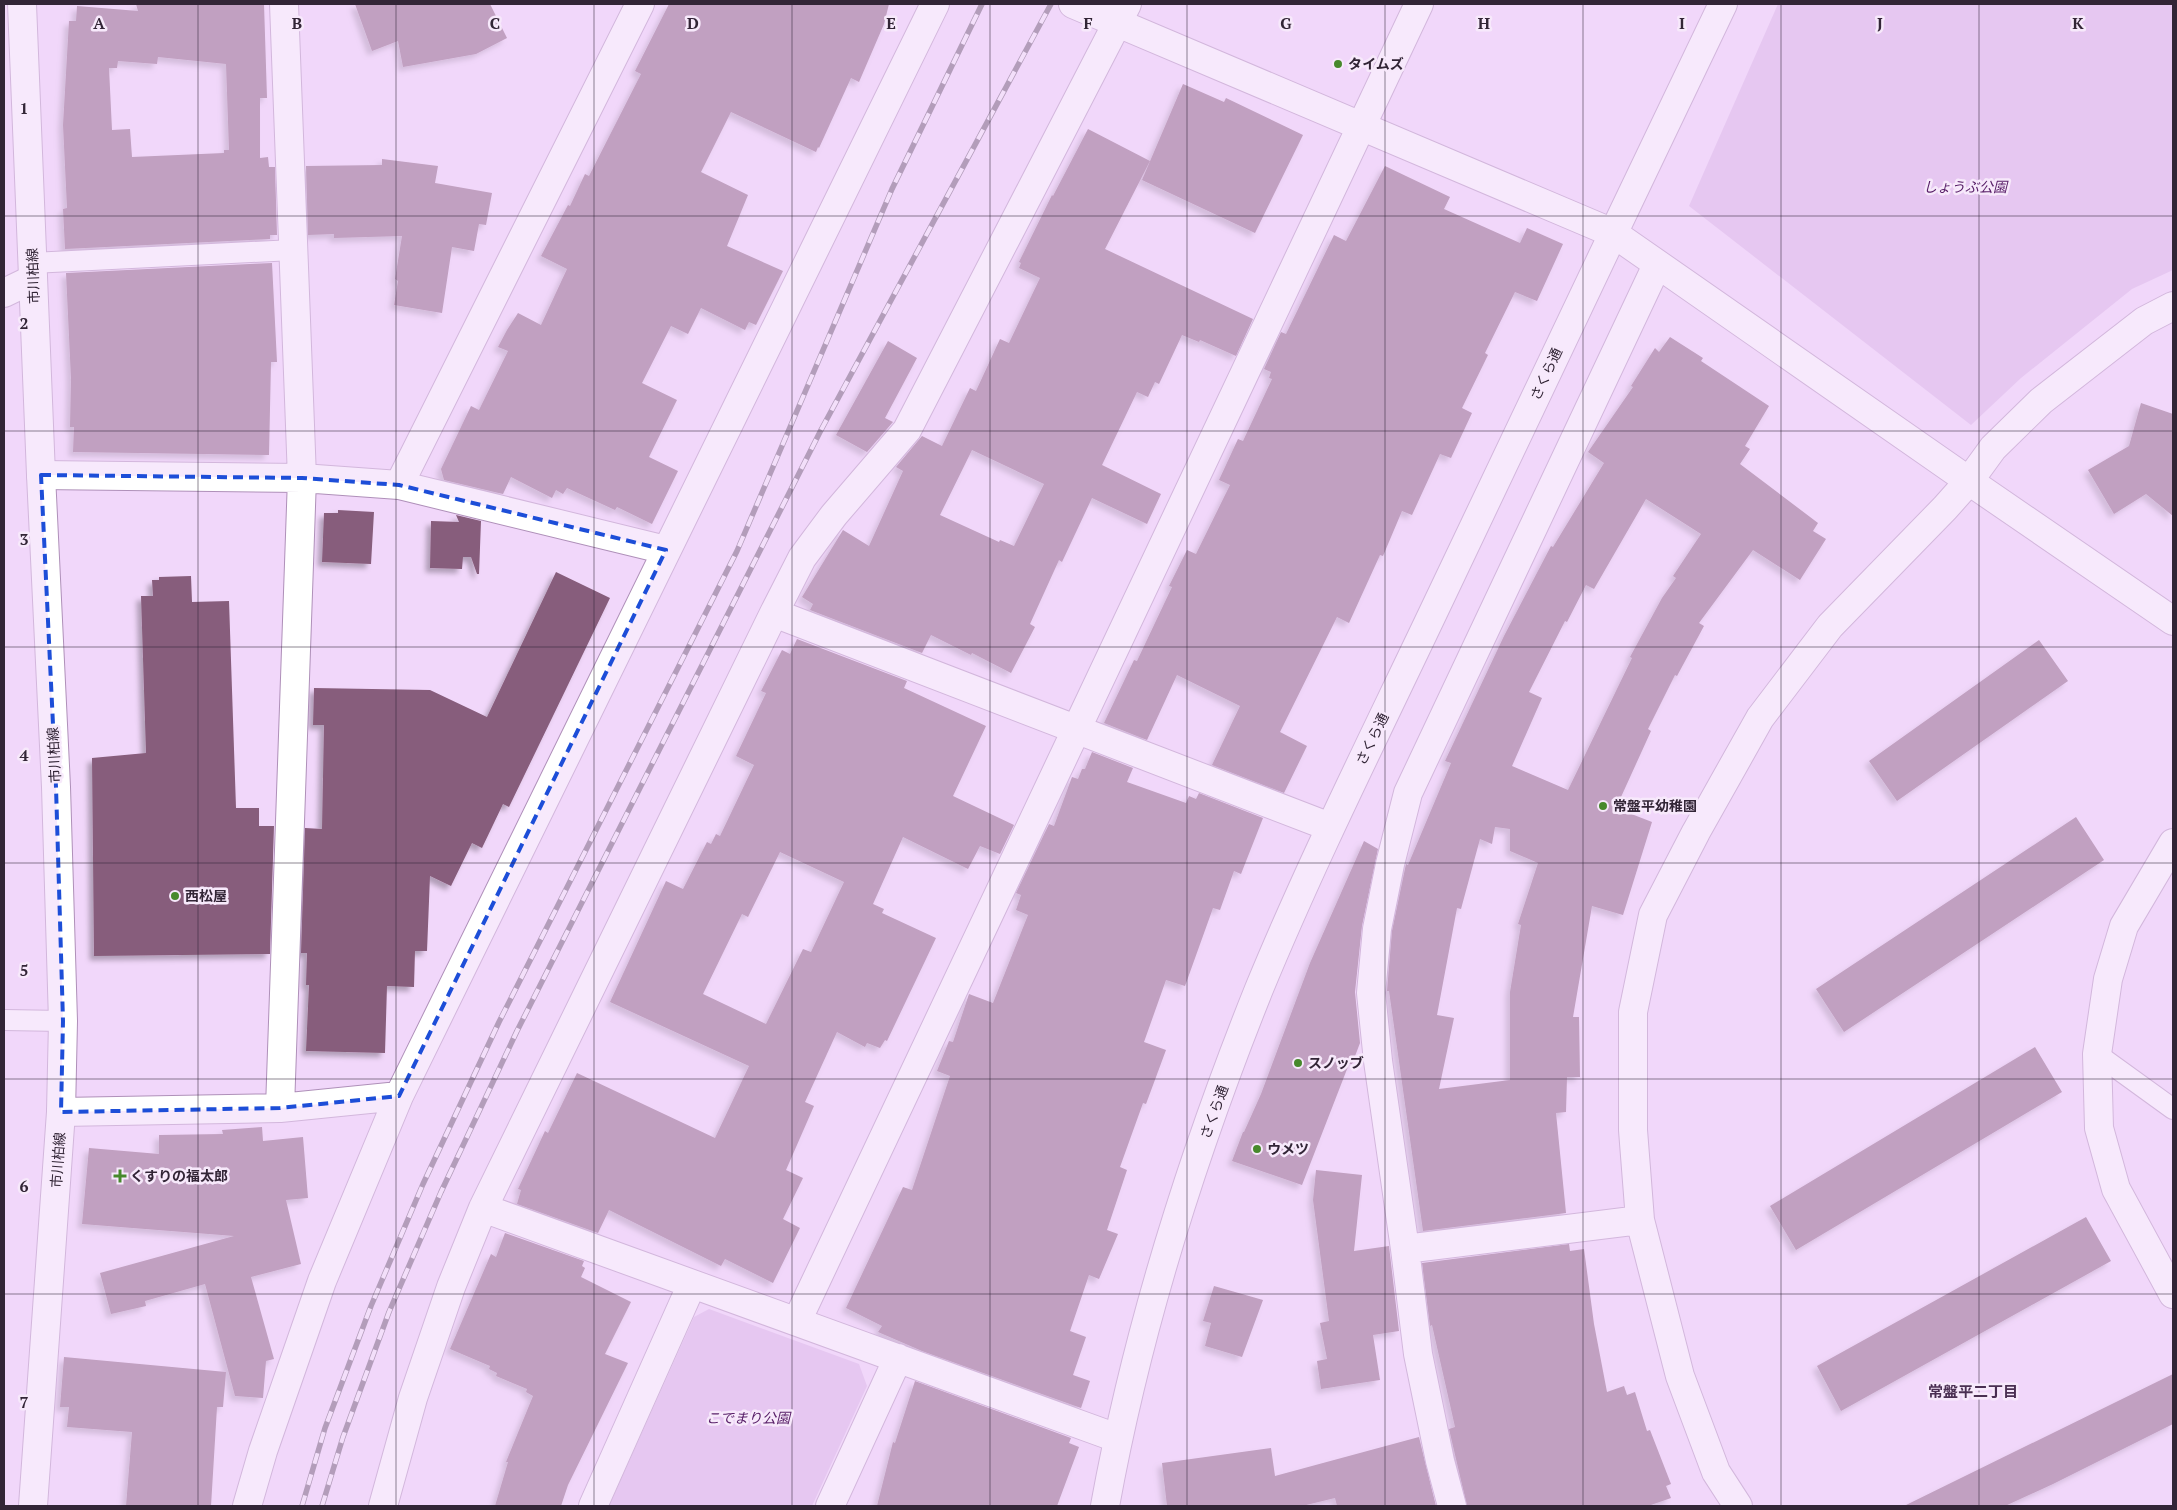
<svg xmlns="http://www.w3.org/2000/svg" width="2177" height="1510" font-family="'PT Serif','Noto Sans JP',serif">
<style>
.green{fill:#d9b4e6}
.building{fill:#875d7b;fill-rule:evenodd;filter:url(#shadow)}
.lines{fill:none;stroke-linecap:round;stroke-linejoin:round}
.service-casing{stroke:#af90b9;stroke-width:22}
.minor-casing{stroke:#af90b9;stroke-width:30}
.tertiary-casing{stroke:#af90b9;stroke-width:30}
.primary-casing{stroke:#af90b9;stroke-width:30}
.service{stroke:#fff;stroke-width:20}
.minor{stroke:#fff;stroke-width:28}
.tertiary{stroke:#fff;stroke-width:28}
.primary{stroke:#fff;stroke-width:28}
.rail-casing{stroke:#68576e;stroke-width:5.5}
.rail{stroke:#f7e9fb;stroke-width:4;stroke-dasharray:11;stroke-linecap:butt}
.marked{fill:none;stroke:#1d4ed8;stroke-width:4;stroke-dasharray:10 6;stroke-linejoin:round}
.grid{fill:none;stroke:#322536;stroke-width:1;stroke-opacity:0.55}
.poi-dot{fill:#47892c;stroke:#f7e9fb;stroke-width:2}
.labels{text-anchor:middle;stroke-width:5;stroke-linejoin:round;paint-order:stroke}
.poi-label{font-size:14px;font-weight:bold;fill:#322536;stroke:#f7e9fb;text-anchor:start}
.park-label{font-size:14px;font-style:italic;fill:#592069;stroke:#f7e9fb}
.street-label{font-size:14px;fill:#322536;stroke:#f7e9fb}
.neighbourhood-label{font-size:15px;font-weight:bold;fill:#4a2f52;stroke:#f7e9fb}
.grid-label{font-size:16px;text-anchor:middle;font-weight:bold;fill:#322536;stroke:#f7e9fb;stroke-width:5;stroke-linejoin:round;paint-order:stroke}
</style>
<defs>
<filter id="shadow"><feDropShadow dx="-4.5" dy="4.5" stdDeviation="2.5" flood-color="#0004"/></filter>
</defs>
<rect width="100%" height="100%" fill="#f1d7fa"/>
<!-- green -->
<path class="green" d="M 1778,4 L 2173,4 L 2173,270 L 2132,289 L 2021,378 L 1971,425 L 1689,206 Z
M 709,1309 L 859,1364 L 867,1386 L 812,1506 L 609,1506 L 694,1317 Z"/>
<!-- building -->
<path class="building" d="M 136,4 L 264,4 L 267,98 L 260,98 L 260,158 L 268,157 L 269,167 L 275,167 L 277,235 L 270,235 L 270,239 L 65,249 L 63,209 L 67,208 L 63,125 L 69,21 L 76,21 L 77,6 L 138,11 ZM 158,57 L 226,64 L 229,150 L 224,150 L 224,153 L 132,157 L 130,129 L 112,130 L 109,68 L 117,68 L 118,61 L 157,64 Z
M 355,4 L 490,4 L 507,38 L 476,54 L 403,67 L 398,41 L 372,51 Z
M 669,4 L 889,4 L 884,24 L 859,82 L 851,78 L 819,148 L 818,147 L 816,152 L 731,112 L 701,172 L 748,195 L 727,246 L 783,271 L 756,325 L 749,322 L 745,330 L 701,308 L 688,334 L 671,326 L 642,383 L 677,400 L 649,457 L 678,471 L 652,524 L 617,507 L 615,510 L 567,488 L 563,494 L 556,490 L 552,498 L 511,477 L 503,494 L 444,480 L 441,469 L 471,406 L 479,410 L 508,351 L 498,347 L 507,330 L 518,313 L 541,325 L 567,269 L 541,256 L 568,205 L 570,206 L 585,174 L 589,176 L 641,74 L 635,71 Z
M 1183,84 L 1224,102 L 1226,98 L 1303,135 L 1255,233 L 1142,180 Z
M 1088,129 L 1150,161 L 1105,249 L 1253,319 L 1236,356 L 1200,340 L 1199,342 L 1182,335 L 1159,384 L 1155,382 L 1148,397 L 1137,392 L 1102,465 L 1161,494 L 1147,524 L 1092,498 L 1062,562 L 1059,560 L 1030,624 L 1035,627 L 1011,673 L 972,653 L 971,655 L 931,635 L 922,653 L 810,610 L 813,604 L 802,597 L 843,530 L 869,546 L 903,471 L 896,467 L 922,436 L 942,446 L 970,388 L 976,391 L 1000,339 L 1009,343 L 1040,278 L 1019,268 L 1021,263 L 1019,262 L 1052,195 L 1053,196 ZM 972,450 L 1044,484 L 1014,546 L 1000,540 L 999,542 L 940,515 Z
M 382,159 L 438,166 L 435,183 L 492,193 L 486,225 L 479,224 L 474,251 L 452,247 L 442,313 L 394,305 L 398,281 L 395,279 L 402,236 L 334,238 L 334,234 L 308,235 L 306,166 L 382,165 Z
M 1385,166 L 1450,197 L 1444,209 L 1520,243 L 1527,228 L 1563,244 L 1537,301 L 1515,292 L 1485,353 L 1488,355 L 1462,408 L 1472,413 L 1451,458 L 1440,454 L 1412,515 L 1402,511 L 1383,556 L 1380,555 L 1349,623 L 1337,617 L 1280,732 L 1307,746 L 1284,793 L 1212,765 L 1240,706 L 1177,675 L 1147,740 L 1104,723 L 1134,660 L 1137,661 L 1172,587 L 1169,586 L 1187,550 L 1196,554 L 1230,485 L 1219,480 L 1238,439 L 1243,441 L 1272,379 L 1269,378 L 1271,372 L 1264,369 L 1281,332 L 1286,334 L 1334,235 L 1346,241 Z
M 272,263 L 277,362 L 271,362 L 269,455 L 73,452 L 74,427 L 70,427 L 71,379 L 66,273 Z
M 1670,337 L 1703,358 L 1701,361 L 1769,406 L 1745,446 L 1750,449 L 1740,464 L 1818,523 L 1813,531 L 1826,539 L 1800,580 L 1753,550 L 1699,623 L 1704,626 L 1677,676 L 1675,675 L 1648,729 L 1651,731 L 1616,808 L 1652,822 L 1623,915 L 1592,906 L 1573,1017 L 1579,1017 L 1580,1077 L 1567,1077 L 1566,1112 L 1556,1113 L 1566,1213 L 1423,1231 L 1389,991 L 1387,991 L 1392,931 L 1406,864 L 1408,865 L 1451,763 L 1445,761 L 1504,636 L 1551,546 L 1553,547 L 1604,463 L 1588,452 L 1633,387 L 1631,386 L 1655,348 L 1659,352 ZM 1646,499 L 1701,534 L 1673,576 L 1676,578 L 1662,598 L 1630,657 L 1632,658 L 1568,790 L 1512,766 L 1542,698 L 1529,692 L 1565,621 L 1567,622 L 1586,585 L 1594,589 ZM 1495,827 L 1510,829 L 1510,851 L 1538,863 L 1518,924 L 1521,925 L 1510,992 L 1510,1080 L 1439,1089 L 1454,1018 L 1437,1015 L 1457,908 L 1461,909 L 1480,839 L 1492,844 Z
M 888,341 L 917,358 L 885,418 L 893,422 L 867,452 L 836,435 Z
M 2141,403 L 2173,414 L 2173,516 L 2146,494 L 2114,514 L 2088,470 L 2129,446 Z
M 338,510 L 374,512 L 371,564 L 322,562 L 324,513 L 338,513 Z
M 456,515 L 481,521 L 479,574 L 477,574 L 471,557 L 463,557 L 462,569 L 430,568 L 431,521 L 459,522 Z
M 556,572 L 610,598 L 509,807 L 503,804 L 482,848 L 472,843 L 451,886 L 430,876 L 427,951 L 415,951 L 414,987 L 387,986 L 385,1053 L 306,1051 L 309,985 L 306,985 L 307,953 L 301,953 L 305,828 L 322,829 L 324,725 L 313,725 L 314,688 L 430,690 L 487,717 Z
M 191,576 L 192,602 L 229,601 L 236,808 L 259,808 L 259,826 L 274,826 L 270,954 L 94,956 L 92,758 L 146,753 L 141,596 L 153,596 L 152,580 L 159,580 L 159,577 Z
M 797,639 L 907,681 L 904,688 L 986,726 L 953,796 L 1014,825 L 1000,854 L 980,846 L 968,869 L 903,837 L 873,904 L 884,909 L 882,913 L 936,938 L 887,1041 L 885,1040 L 880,1048 L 867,1043 L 865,1047 L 837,1032 L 805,1102 L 814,1106 L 786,1170 L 803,1178 L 783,1219 L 800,1228 L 773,1283 L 725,1259 L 721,1266 L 609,1210 L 598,1233 L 517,1204 L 521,1190 L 518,1189 L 545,1131 L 548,1133 L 577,1073 L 715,1138 L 749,1066 L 610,1002 L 666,881 L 683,889 L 707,842 L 711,844 L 716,834 L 720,836 L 754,765 L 736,756 L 766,693 L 761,691 L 782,650 L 790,654 ZM 780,852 L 844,882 L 811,952 L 803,949 L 766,1024 L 703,994 L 742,914 L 748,917 Z
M 2039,640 L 2068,681 L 1897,801 L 1869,761 Z
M 1092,752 L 1133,768 L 1127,782 L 1186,803 L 1189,796 L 1196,799 L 1199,793 L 1263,818 L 1241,874 L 1234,871 L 1220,910 L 1213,908 L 1185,986 L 1166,980 L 1144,1042 L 1166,1050 L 1146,1104 L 1143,1103 L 1120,1167 L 1127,1170 L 1107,1230 L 1118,1234 L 1099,1279 L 1089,1275 L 1070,1331 L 1086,1337 L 1073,1375 L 1090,1381 L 1081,1408 L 922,1351 L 878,1332 L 882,1326 L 846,1308 L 903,1187 L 912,1190 L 950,1076 L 937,1071 L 949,1041 L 953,1042 L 969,994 L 993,1003 L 1028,915 L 1016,910 L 1021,895 L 1016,893 L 1049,824 L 1054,826 L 1072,777 L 1078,779 L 1082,769 L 1085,769 Z
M 2076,817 L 2104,860 L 1844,1032 L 1816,989 Z
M 1364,841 L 1378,849 L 1362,926 L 1355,992 L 1360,1043 L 1352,1064 L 1349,1064 L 1302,1185 L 1232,1161 L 1243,1132 L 1244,1132 L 1261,1094 L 1310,963 Z
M 2035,1047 L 2062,1092 L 1796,1250 L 1770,1206 Z
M 262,1127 L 263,1141 L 303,1137 L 308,1198 L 286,1200 L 301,1264 L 251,1277 L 274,1359 L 266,1361 L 263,1398 L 235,1396 L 205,1284 L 145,1301 L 146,1306 L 111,1314 L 100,1273 L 234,1236 L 82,1224 L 89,1148 L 159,1154 L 159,1135 L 223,1134 L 222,1130 Z
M 1316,1170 L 1362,1175 L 1354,1251 L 1389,1246 L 1399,1331 L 1373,1335 L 1380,1380 L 1321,1389 L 1317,1361 L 1327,1359 L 1320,1323 L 1329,1321 L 1313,1200 Z
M 2086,1217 L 2111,1261 L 1841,1411 L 1817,1366 Z
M 505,1233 L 584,1261 L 582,1266 L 585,1268 L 581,1277 L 631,1302 L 605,1354 L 628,1363 L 568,1485 L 561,1506 L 495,1506 L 508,1462 L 506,1462 L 533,1396 L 526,1392 L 527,1389 L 496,1376 L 497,1373 L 489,1369 L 490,1366 L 450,1349 L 491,1254 L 496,1257 Z
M 1569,1244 L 1570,1251 L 1584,1249 L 1594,1324 L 1607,1392 L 1624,1386 L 1627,1395 L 1635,1392 L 1647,1431 L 1650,1430 L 1671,1484 L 1666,1486 L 1671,1498 L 1648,1506 L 1467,1506 L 1449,1429 L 1455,1427 L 1432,1325 L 1430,1326 L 1422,1263 Z
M 1214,1286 L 1263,1300 L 1242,1357 L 1205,1346 L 1211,1323 L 1203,1321 Z
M 64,1357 L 226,1372 L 223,1407 L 217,1407 L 211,1506 L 126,1506 L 132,1432 L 67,1427 L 69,1407 L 60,1407 Z
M 2173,1374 L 2173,1424 L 2053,1484 L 2005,1506 L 1904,1506 Z
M 915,1381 L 1071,1438 L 1069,1443 L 1079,1447 L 1057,1506 L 877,1506 L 893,1442 L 895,1443 Z
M 1419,1437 L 1436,1506 L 1337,1506 L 1335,1498 L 1302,1506 L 1167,1506 L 1162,1463 L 1271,1448 L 1275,1476 Z"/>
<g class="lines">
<defs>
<path id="service" d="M 32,263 L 293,250
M 4,1020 L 63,1021
M 2097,1054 L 2173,1109"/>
<path id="minor" d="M 4,293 L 33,279
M 41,475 L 302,478 L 399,485 L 666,550
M 399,485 L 640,4
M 774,613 L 1330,827
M 2173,843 L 2124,926 L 2108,979 L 2097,1054 L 2099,1128 L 2116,1189 L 2173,1294
M 280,1108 L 302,478 L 284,4
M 61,1112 L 280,1108 L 399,1096
M 483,1208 L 1117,1438
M 1405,1249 L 1640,1220
M 797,1321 L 1419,4
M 247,1506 L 263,1451 L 322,1281 L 399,1096 L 935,4
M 383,1506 L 413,1398 L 451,1287 L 483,1208 L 774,613 L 802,558 L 834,515 L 907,430 L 1127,4
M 593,1506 L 692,1284
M 830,1506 L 898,1358
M 1452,1506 L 1440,1461 L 1418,1354 L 1405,1249 L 1378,1061 L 1371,993 L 1377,929 L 1390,864 L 1408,793 L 1657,265
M 1738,1506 L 1716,1472 L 1680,1376 L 1640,1220 L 1633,1130 L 1633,1012 L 1653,915 L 1696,832 L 1760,718 L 1830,626 L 1945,508 L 1969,481 L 1993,448 L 2041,401 L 2144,321 L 2173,306"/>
<path id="tertiary" d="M 1073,4 L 1613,233 L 1969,481 L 2173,621
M 1105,1506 C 1137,1330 1192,1156 1259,989 C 1311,863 1372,741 1431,617 C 1528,413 1625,208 1723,4"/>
<path id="primary" d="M 22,4 L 41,475 L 56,787 L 63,1021 L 61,1112 L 33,1506"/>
</defs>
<!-- service casing -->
<use href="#service" class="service-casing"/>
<!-- minor casing -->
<use href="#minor" class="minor-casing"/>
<!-- tertiary casing -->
<use href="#tertiary" class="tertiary-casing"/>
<!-- primary casing -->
<use href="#primary" class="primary-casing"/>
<!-- service -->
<use href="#service" class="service"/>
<!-- minor -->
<use href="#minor" class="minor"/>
<!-- tertiary -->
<use href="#tertiary" class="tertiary"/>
<!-- primary -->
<use href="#primary" class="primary"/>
<defs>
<path id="rail" d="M 302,1506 L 325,1428 L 371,1306 L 423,1184 L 499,1022 L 737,551 L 892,189 L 982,4
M 322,1506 L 343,1437 L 389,1312 L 441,1192 L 517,1031 L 821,430 L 1051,4"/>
</defs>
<!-- rail casing -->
<use href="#rail" class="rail-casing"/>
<!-- rail -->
<use href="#rail" class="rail"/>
</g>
<!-- marked area -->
<path d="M0 0H2177V1510H0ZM 41,475 L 302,478 L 399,485 L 666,550 L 399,1096 L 280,1108 L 61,1112 L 63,1021 L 56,787 Z" fill="#f1d7fa" fill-opacity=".55" fill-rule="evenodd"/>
<path class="marked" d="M 41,475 L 302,478 L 399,485 L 666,550 L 399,1096 L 280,1108 L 61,1112 L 63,1021 L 56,787 Z"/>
<!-- grid -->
<path class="grid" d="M 198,4 L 198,1506M 396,4 L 396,1506M 594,4 L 594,1506M 792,4 L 792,1506M 990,4 L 990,1506M 1187,4 L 1187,1506M 1385,4 L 1385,1506M 1583,4 L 1583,1506M 1781,4 L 1781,1506M 1979,4 L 1979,1506M 4,216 L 2173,216M 4,431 L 2173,431M 4,647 L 2173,647M 4,863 L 2173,863M 4,1079 L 2173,1079M 4,1294 L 2173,1294"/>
<!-- markers -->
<g class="poi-dot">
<circle cx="1338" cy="64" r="5"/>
<circle cx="1603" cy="806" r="5"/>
<circle cx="175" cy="896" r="5"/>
<circle cx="1298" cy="1063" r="5"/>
<circle cx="1257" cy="1149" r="5"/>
<path d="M117.5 1168.5h5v5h5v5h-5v5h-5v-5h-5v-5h5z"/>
</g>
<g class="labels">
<!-- poi labels -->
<g class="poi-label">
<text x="1348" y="69">タイムズ</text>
<text x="1613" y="811">常盤平幼稚園</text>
<text x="185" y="901">西松屋</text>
<text x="1308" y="1068">スノッブ</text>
<text x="1267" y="1154">ウメツ</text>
<text x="130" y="1181">くすりの福太郎</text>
</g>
<!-- park labels -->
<g class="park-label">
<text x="1965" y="192">しょうぶ公園</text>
<text x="748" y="1423">こでまり公園</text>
</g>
<!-- street labels -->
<g class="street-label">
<text transform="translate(33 276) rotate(-92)" y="5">市川柏線</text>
<text transform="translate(1546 374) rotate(-65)" y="5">さくら通</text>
<text transform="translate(1372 739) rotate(-64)" y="5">さくら通</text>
<text transform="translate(54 755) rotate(-93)" y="5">市川柏線</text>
<text transform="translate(1214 1112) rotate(-70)" y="5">さくら通</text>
<text transform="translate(58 1160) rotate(-86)" y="5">市川柏線</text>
</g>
<!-- neighbourhood labels -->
<g class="neighbourhood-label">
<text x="1973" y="1397">常盤平二丁目</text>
</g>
</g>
<g class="grid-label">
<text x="99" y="29">A</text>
<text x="297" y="29">B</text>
<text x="495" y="29">C</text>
<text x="693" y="29">D</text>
<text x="891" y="29">E</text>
<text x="1088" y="29">F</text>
<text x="1286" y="29">G</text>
<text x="1484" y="29">H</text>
<text x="1682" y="29">I</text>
<text x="1880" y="29">J</text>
<text x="2078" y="29">K</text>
<text x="24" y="114">1</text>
<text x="24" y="329">2</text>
<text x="24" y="545">3</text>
<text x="24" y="761">4</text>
<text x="24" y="976">5</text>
<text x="24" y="1192">6</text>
<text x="24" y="1408">7</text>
</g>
<!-- border -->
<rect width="2177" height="1510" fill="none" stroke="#322536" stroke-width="10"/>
</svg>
